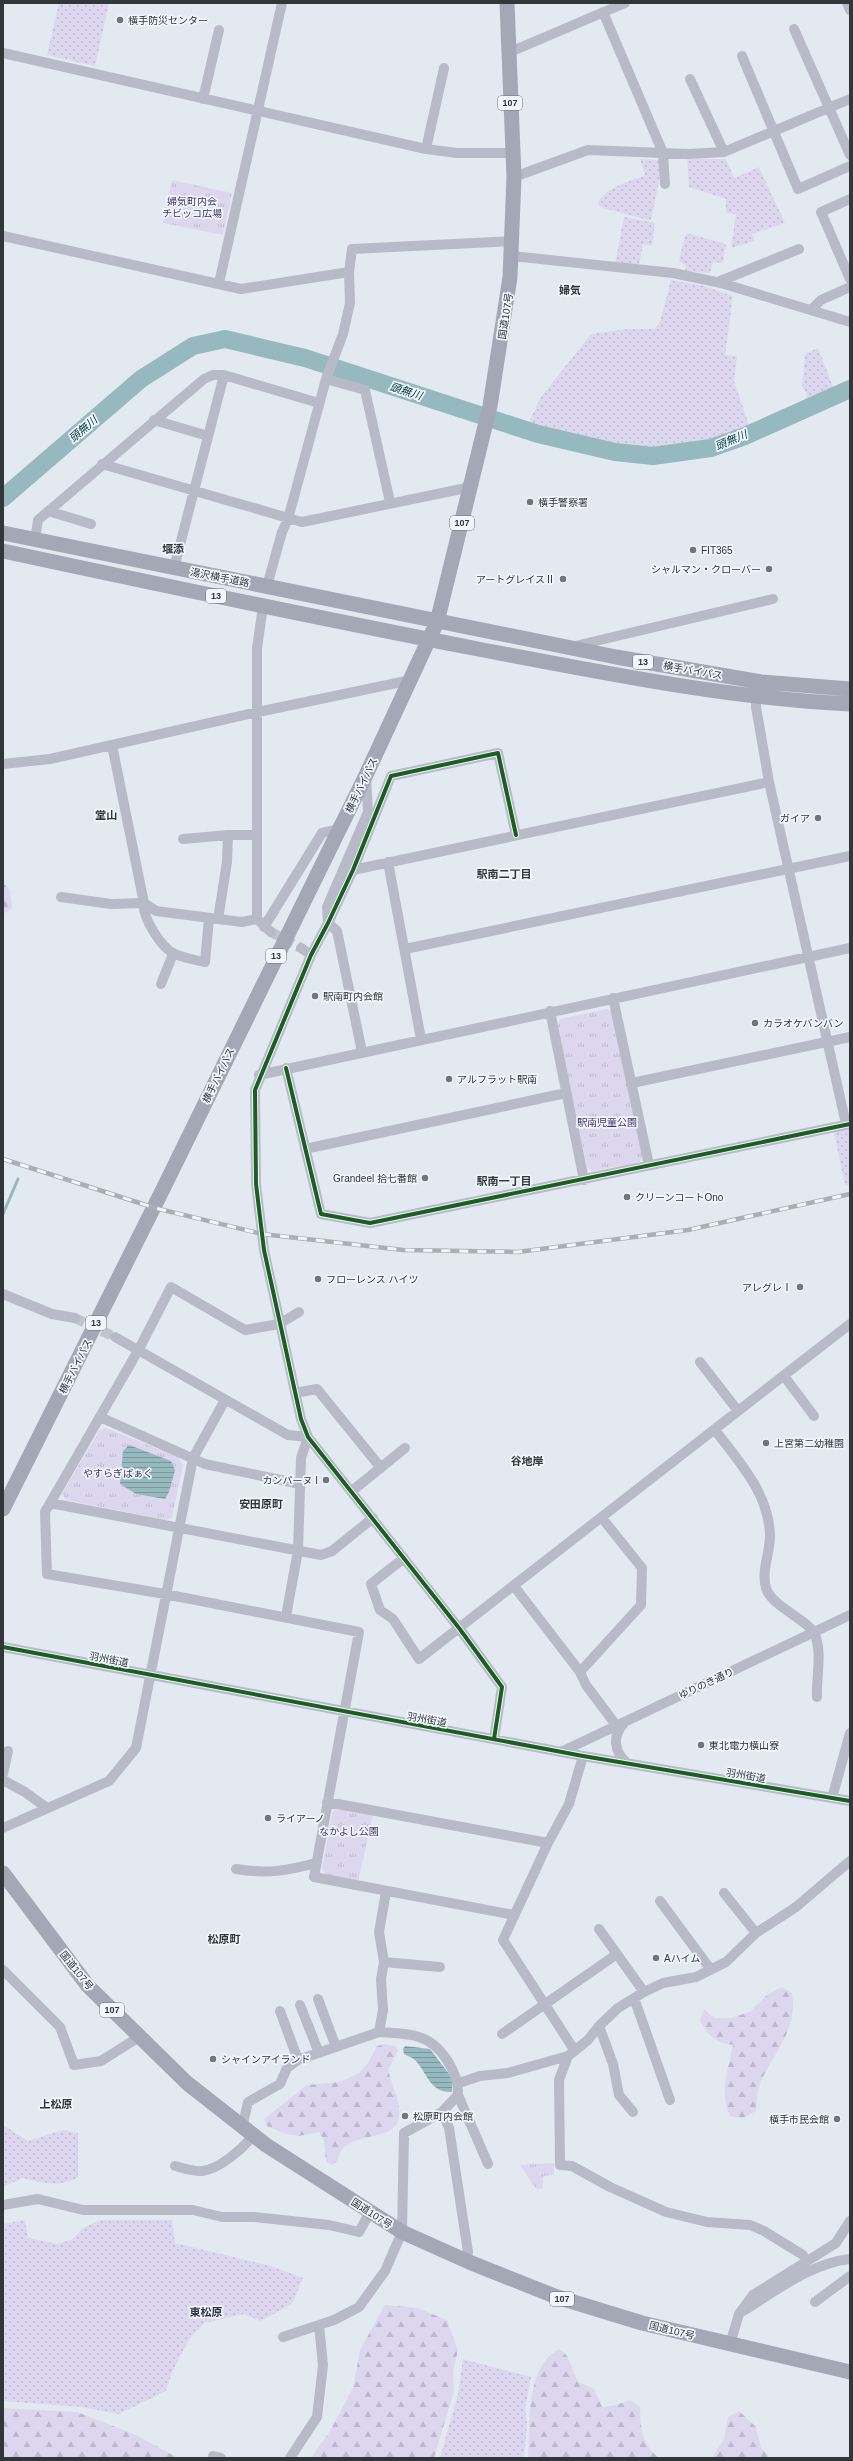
<svg xmlns="http://www.w3.org/2000/svg" width="853" height="2461" font-family="Helvetica,'Noto Sans JP',sans-serif">
<style>
.grass{fill:url(#grass-dots)}
.forest{fill:url(#forest-firs)}
.park{fill:url(#park-tufts)}
.water{fill:url(#water-rules)}
.lines{fill:none;stroke-linecap:round;stroke-linejoin:round}
.stream{stroke:#95b9be;stroke-width:3}
.river{stroke:#95b9be;stroke-width:18}
.minor-tunnel{stroke:#bfc5cc;stroke-width:10;stroke-dasharray:10 5;stroke-linecap:butt}
.minor{stroke:#b8bbc7;stroke-width:10}
.highway{stroke:#a4a7b6;stroke-width:15}
.rail-casing{stroke:#aaaeb5;stroke-width:4.5}
.rail{stroke:#eff6fe;stroke-width:3;stroke-dasharray:9;stroke-linecap:butt}
.cycleway-casing{stroke:#eff6fe;stroke-width:6}
.cycleway{stroke:#1b5e20;stroke-width:4}
.poi-dot{fill:#6f757a;stroke:#eff6fe;stroke-width:1.5}
.labels{text-anchor:middle;stroke-width:3.5;stroke-linejoin:round;paint-order:stroke}
.shield{fill:#eff6fe;stroke:#6a7076;stroke-width:1}
.shield-label{font-size:9px;font-weight:bold;fill:#31363b}
.poi-label{font-size:10px;fill:#31363b;stroke:#eff6fe;text-anchor:start}
.park-label{font-size:10px;fill:#483363;stroke:#eff6fe}
.street-label{font-size:10px;fill:#31363b;stroke:#eff6fe}
.neighbourhood-label{font-size:11px;font-weight:bold;fill:#31363b;stroke:#eff6fe}
.water-label{font-size:11px;font-style:italic;fill:#04373b;stroke:#eff6fe}
</style>
<defs>
<pattern id="grass-dots" width="8" height="8" patternUnits="userSpaceOnUse"><rect width="8" height="8" fill="#dcd7ee"/><path d="M2 2h.1M6 6h.1" fill="none" stroke="#bdb9cd" stroke-width="1.8" stroke-linecap="round"/></pattern>
<pattern id="forest-firs" width="22" height="20" patternUnits="userSpaceOnUse"><rect width="22" height="20" fill="#dcd7ee"/><path d="M5 1l3.5 6h-7zM16 11l3.5 6h-7z" fill="#bdb9cd"/></pattern>
<pattern id="park-tufts" width="24" height="20" patternUnits="userSpaceOnUse"><rect width="24" height="20" fill="#dcd7ee"/><path d="M3 7l-1-3M5 7V3M7 7l1-3M15 17l-1-3M17 17v-4M19 17l1-3" fill="none" stroke="#bdb9cd"/></pattern>
<pattern id="water-rules" width="6" height="5" patternUnits="userSpaceOnUse"><rect width="6" height="5" fill="#95b9be"/><path d="M0 2.5h6" fill="none" stroke="#7a979c"/></pattern>
</defs>
<rect width="100%" height="100%" fill="#e3e9f0"/>
<!-- grass -->
<path class="grass" d="M 59,3 L 109,3 L 95,66 L 47,55 Z
M 640,159 L 660,160 L 660,176 L 651,221 L 600,207 L 598,204 C 602,188 632,181 645,175 Z
M 687,159 L 726,159 L 734,178 L 759,167 L 785,223 L 752,234 L 755,241 L 731,248 L 736,214 L 726,213 L 726,199 L 689,187 Z
M 624,217 L 655,223 L 652,246 L 643,244 L 639,265 L 615,264 Z
M 686,233 L 726,244 L 723,263 L 713,262 L 710,273 L 685,271 L 686,266 L 679,260 Z
M 671,280 L 704,286 L 733,296 L 725,355 L 737,356 L 734,381 L 750,428 L 716,442 L 634,450 L 604,446 L 535,429 L 528,425 L 541,397 L 591,334 L 628,329 L 654,329 L 660,322 Z
M 818,348 L 834,389 L 806,404 L 807,394 L 802,386 L 805,354 Z
M 850,1129 L 850,1185 L 845,1186 L 834,1133 Z
M 3,2125 L 28,2141 L 63,2130 L 78,2133 L 78,2177 C 60,2188 42,2183 23,2178 L 3,2187 Z
M 25,2220 L 28,2238 L 58,2244 L 73,2239 L 83,2228 L 100,2220 L 172,2220 L 175,2243 L 271,2266 L 303,2278 L 292,2304 L 261,2321 L 243,2314 L 205,2323 L 190,2338 L 172,2372 L 166,2391 L 119,2414 L 82,2407 L 3,2401 L 3,2224 Z
M 463,2359 L 531,2377 L 525,2408 L 527,2425 L 524,2458 L 440,2458 L 458,2394 Z"/>
<!-- forest -->
<path class="forest" d="M 3,883 L 10,890 L 12,908 L 3,914 Z
M 782,1987 L 792,1993 C 798,2030 774,2052 760,2083 C 757,2091 757,2102 756,2111 L 743,2118 L 730,2116 C 719,2092 728,2070 733,2045 C 716,2043 708,2036 700,2021 L 704,2009 L 714,2018 L 730,2018 L 750,2012 L 767,1995 Z
M 383,2044 L 396,2046 L 398,2051 L 388,2070 C 392,2085 400,2100 399,2115 C 398,2146 343,2127 338,2160 L 332,2165 L 326,2162 L 324,2140 L 319,2132 L 299,2136 L 286,2134 L 267,2126 L 264,2119 L 307,2085 L 340,2082 L 359,2073 L 368,2063 L 377,2046 Z
M 385,2305 L 417,2308 L 447,2320 L 458,2350 L 453,2371 L 454,2391 L 434,2458 L 311,2458 L 330,2431 L 353,2388 L 360,2350 Z
M 559,2349 L 567,2356 L 578,2382 L 594,2389 L 602,2407 L 616,2405 L 630,2400 L 640,2407 C 641,2429 641,2443 659,2458 L 528,2458 C 531,2424 524,2369 559,2349 Z
M 3,2408 L 77,2412 L 136,2435 L 178,2458 L 3,2458 Z
M 739,2411 L 756,2427 L 761,2448 L 770,2458 L 712,2458 L 724,2439 L 728,2417 Z"/>
<!-- park -->
<path class="park" d="M 172,180 L 232,193 L 223,235 L 163,223 Z
M 607,1009 L 613,1013 L 644,1155 L 639,1162 L 593,1171 L 587,1167 L 557,1025 L 560,1019 Z
M 106,1428 L 178,1457 L 183,1465 L 172,1517 L 167,1520 L 66,1500 L 62,1494 L 99,1431 Z
M 339,1807 L 373,1815 L 358,1882 L 326,1875 L 322,1868 L 333,1811 Z
M 554,2163 L 554,2175 L 543,2176 L 543,2189 L 536,2189 L 520,2165 Z"/>
<!-- water -->
<path class="water" d="M 129,1445 L 171,1461 L 175,1470 L 169,1492 L 165,1499 L 136,1494 L 120,1484 L 123,1451 Z
M 405,2046 L 430,2049 L 452,2078 L 452,2092 C 430,2093 428,2074 415,2060 C 412,2057 407,2056 404,2054 L 403,2049 Z"/>
<g class="lines">
<!-- stream -->
<path class="stream" d="M 3,1214 L 18,1179"/>
<!-- river -->
<path class="river" d="M 3,498 L 141,379 L 193,346 L 225,339 L 305,358 L 538,434 L 615,452 L 653,456 L 711,448 L 745,436 L 850,389"/>
<!-- minor-tunnel -->
<path class="minor-tunnel" d="M 271,932 L 301,948
M 75,1318 L 115,1337"/>
<!-- minor -->
<path class="minor" d="M 847,3 L 850,10
M 603,12 L 663,153 L 665,184
M 794,29 L 850,155
M 3,53 L 426,149 L 457,153 L 512,153
M 508,53 L 625,3
M 742,56 L 798,189 L 850,166
M 690,79 L 724,152
M 203,99 L 219,30
M 426,149 L 444,68
M 514,177 L 588,150 L 689,154 L 724,152 L 850,99
M 850,199 L 821,212 L 850,279
M 3,236 L 241,289 L 349,272
M 512,256 L 673,273 L 721,283 L 850,322
M 718,282 L 799,249
M 219,283 L 282,3
M 811,310 L 821,300 L 850,287
M 326,379 L 365,390 L 390,502
M 154,420 L 208,436
M 102,464 L 302,522 L 471,487
M 48,511 L 91,524
M 35,540 L 38,520 L 204,379 L 213,375 L 224,375 L 319,403
M 174,568 L 224,375
M 267,586 L 282,532 L 288,519 L 326,379 L 343,334 L 350,303 L 349,272 L 352,249 L 513,241
M 263,606 L 257,648 L 257,919 L 271,932
M 575,646 L 773,599
M 756,697 L 756,707 L 769,782 L 846,1124
M 112,745 L 144,903 L 156,911 L 242,922 L 257,919
M 3,764 L 50,759 L 258,712 L 411,680
M 183,839 L 228,835
M 388,862 L 421,1039
M 353,870 L 769,782
M 61,897 L 111,904 L 144,903 C 142,917 161,948 175,954 C 184,958 195,960 205,962 L 209,918
M 218,919 L 227,862 L 228,835 L 257,835
M 264,927 L 322,833 L 340,829
M 301,948 L 311,955
M 405,949 L 850,856
M 161,984 L 173,954
M 613,998 L 649,1165
M 550,1011 L 584,1180
M 362,1052 L 337,931 L 328,923 L 327,907 L 368,812 L 366,777
M 286,1068 L 321,1214 L 370,1223 L 850,1124
M 259,1075 L 850,948
M 632,1083 L 850,1037
M 305,1149 L 566,1093
M 3,1294 L 52,1314 L 75,1318
M 299,1312 L 279,1324 L 245,1330 L 171,1287 L 139,1349 L 45,1512 L 47,1574 L 165,1594 L 359,1632 L 314,1877 L 514,1915
M 115,1337 L 288,1435 L 308,1437
M 700,1362 L 738,1411
M 784,1376 L 814,1416
M 295,1393 L 317,1389 L 381,1468
M 100,1417 L 205,1464 L 300,1484
M 715,1430 C 739,1462 769,1493 770,1536 C 770,1553 761,1571 766,1588 C 771,1606 808,1620 814,1633 C 823,1651 816,1677 817,1697
M 352,1491 L 405,1448
M 50,1503 L 321,1555 L 332,1551 L 373,1518
M 404,1558 L 371,1584 L 380,1610 L 393,1619 L 419,1659 L 850,1324
M 514,1586 L 580,1672 L 586,1685 L 616,1725
M 286,1616 L 298,1551 L 301,1458 L 308,1437
M 3,1647 L 583,1756 L 850,1801
M 580,1672 L 641,1605 L 642,1568 L 602,1518
M 624,1723 C 612,1736 614,1752 627,1763
M 494,1739 L 502,1687 L 459,1628 L 308,1437 L 301,1419 L 264,1250 L 256,1184 L 255,1090 L 311,955 L 328,923 L 353,870 L 391,776 L 498,753 L 516,835
M 561,1752 L 850,1615
M 3,1774 L 8,1751
M 3,1780 L 25,1792 L 47,1808
M 832,1798 L 850,1733
M 327,1802 L 548,1843
M 3,1828 L 109,1781 L 136,1748 L 193,1458 L 225,1400
M 236,1869 C 267,1874 286,1871 316,1863
M 724,1893 L 756,1933
M 660,1901 L 711,1970
M 599,1929 L 644,1992
M 384,1962 L 440,1967
M 3,1970 L 60,2027 L 74,2065 L 101,2061 L 139,2037
M 634,1998 L 670,2100
M 318,1999 L 336,2047
M 300,2005 L 319,2053
M 280,2011 L 298,2060
M 599,2026 L 613,2064 L 619,2095 L 633,2112
M 502,2034 L 617,1954
M 575,2051 L 503,1940 L 548,1843 L 569,1804 L 583,1756
M 568,2056 L 559,2080 L 560,2165 L 572,2166 L 610,2187 L 666,2212 L 707,2222 L 750,2225 L 764,2231 L 803,2255
M 459,2083 L 480,2076 L 508,2073 L 568,2056 L 588,2040 L 599,2026 L 618,2008 L 644,1992 L 663,1983 L 696,1977 L 726,1962 L 756,1933 L 796,1907 L 850,1861
M 458,2095 L 488,2164
M 442,2112 L 449,2128 L 468,2252 L 465,2260
M 242,2128 L 248,2102 L 280,2084 L 287,2068 L 298,2060 L 379,2032
M 175,2166 C 183,2168 194,2172 202,2171 C 220,2169 242,2149 253,2136
M 3,2205 L 38,2199 L 83,2210 L 193,2210 L 222,2217 L 254,2217 L 329,2225 L 359,2232 L 370,2212
M 815,2302 L 850,2276
M 743,2311 C 776,2291 811,2263 850,2259
M 283,2337 L 334,2320 L 359,2307 L 385,2271 L 402,2232 L 404,2133 L 442,2112 L 458,2095 C 459,2074 442,2044 419,2037 C 407,2033 392,2033 379,2032 L 383,2010 L 381,1979 L 384,1962 L 379,1932 L 386,1892
M 730,2344 L 739,2314 L 753,2295 L 836,2243 L 850,2221
M 213,2456 L 221,2458
M 290,2458 L 317,2417 L 323,2365 L 319,2325"/>
<!-- highway -->
<path class="highway" d="M 3,533 L 616,657 L 761,682 L 850,689
M 3,551 C 161,585 319,618 478,649 C 601,672 724,698 850,704
M 3,1509 L 164,1187 L 366,775 L 437,622 L 490,406 L 510,277 L 514,177 L 507,3
M 3,1873 L 88,1986 L 187,2083 L 266,2145 L 402,2232 L 469,2262 L 557,2297 L 642,2323 L 850,2372"/>
<defs>
<path id="rail" d="M 3,1159 L 155,1208 L 262,1234 L 403,1250 L 518,1252 L 688,1230 L 850,1194"/>
</defs>
<!-- rail casing -->
<use href="#rail" class="rail-casing"/>
<!-- rail -->
<use href="#rail" class="rail"/>
<defs>
<path id="cycleway" d="M 286,1068 L 321,1214 L 370,1223 L 850,1124
M 3,1647 L 583,1756 L 850,1801
M 494,1739 L 502,1687 L 459,1628 L 308,1437 L 301,1419 L 264,1250 L 256,1184 L 255,1090 L 311,955 L 328,923 L 353,870 L 391,776 L 498,753 L 516,835"/>
</defs>
<!-- cycleway casing -->
<use href="#cycleway" class="cycleway-casing"/>
<!-- cycleway -->
<use href="#cycleway" class="cycleway"/>
</g>
<!-- markers -->
<g class="poi-dot">
<circle cx="120" cy="20" r="4"/>
<circle cx="530" cy="502" r="4"/>
<circle cx="693" cy="550" r="4"/>
<circle cx="769" cy="569" r="4"/>
<circle cx="563" cy="579" r="4"/>
<circle cx="818" cy="818" r="4"/>
<circle cx="315" cy="996" r="4"/>
<circle cx="755" cy="1023" r="4"/>
<circle cx="449" cy="1079" r="4"/>
<circle cx="425" cy="1178" r="4"/>
<circle cx="627" cy="1197" r="4"/>
<circle cx="318" cy="1279" r="4"/>
<circle cx="800" cy="1287" r="4"/>
<circle cx="766" cy="1443" r="4"/>
<circle cx="326" cy="1480" r="4"/>
<circle cx="701" cy="1745" r="4"/>
<circle cx="268" cy="1818" r="4"/>
<circle cx="656" cy="1958" r="4"/>
<circle cx="213" cy="2059" r="4"/>
<circle cx="405" cy="2116" r="4"/>
<circle cx="837" cy="2119" r="4"/>
</g>
<g class="labels">
<!-- shield labels -->
<g class="shield">
<rect x="498" y="96" width="24" height="14" rx="3"/>
<rect x="450" y="516" width="24" height="14" rx="3"/>
<rect x="206" y="589" width="20" height="14" rx="3"/>
<rect x="633" y="655" width="20" height="14" rx="3"/>
<rect x="266" y="949" width="20" height="14" rx="3"/>
<rect x="86" y="1316" width="20" height="14" rx="3"/>
<rect x="100" y="2003" width="24" height="14" rx="3"/>
<rect x="550" y="2292" width="24" height="14" rx="3"/>
</g>
<g class="shield-label">
<text x="510" y="106">107</text>
<text x="462" y="526">107</text>
<text x="216" y="599">13</text>
<text x="643" y="665">13</text>
<text x="276" y="959">13</text>
<text x="96" y="1326">13</text>
<text x="112" y="2013">107</text>
<text x="562" y="2302">107</text>
</g>
<!-- poi labels -->
<g class="poi-label">
<text x="128" y="24">横手防災センター</text>
<text x="538" y="506">横手警察署</text>
<text x="701" y="554">FIT365</text>
<text x="761" y="573" text-anchor="end">シャルマン・クローバー</text>
<text x="555" y="583" text-anchor="end">アートグレイスⅡ</text>
<text x="810" y="822" text-anchor="end">ガイア</text>
<text x="323" y="1000">駅南町内会館</text>
<text x="763" y="1027">カラオケバンバン</text>
<text x="457" y="1083">アルフラット駅南</text>
<text x="417" y="1182" text-anchor="end">Grandeel 拾七番館</text>
<text x="635" y="1201">クリーンコートOno</text>
<text x="326" y="1283">フローレンス ハイツ</text>
<text x="792" y="1291" text-anchor="end">アレグレⅠ</text>
<text x="774" y="1447">上宮第二幼稚園</text>
<text x="318" y="1484" text-anchor="end">カンパーヌ I</text>
<text x="709" y="1749">東北電力横山寮</text>
<text x="276" y="1822">ライアーノ</text>
<text x="664" y="1962">Aハイム</text>
<text x="221" y="2063">シャインアイランド</text>
<text x="413" y="2120">松原町内会館</text>
<text x="829" y="2123" text-anchor="end">横手市民会館</text>
</g>
<!-- park labels -->
<g class="park-label">
<text x="192" y="205">婦気町内会<tspan x="192" dy="12">チビッコ広場</tspan></text>
<text x="607" y="1126">駅南児童公園</text>
<text x="118" y="1477">やすらぎぱぁく</text>
<text x="349" y="1835">なかよし公園</text>
</g>
<!-- street labels -->
<g class="street-label">
<text transform="translate(505 316) rotate(-81)" y="4">国道107号</text>
<text transform="translate(220 577) rotate(11)" y="4">湯沢横手道路</text>
<text transform="translate(693 670) rotate(10)" y="4">横手バイパス</text>
<text transform="translate(361 785) rotate(-64)" y="4">横手バイパス</text>
<text transform="translate(218 1075) rotate(-64)" y="4">横手バイパス</text>
<text transform="translate(75 1366) rotate(-63)" y="4">横手バイパス</text>
<text transform="translate(109 1659) rotate(11)" y="4">羽州街道</text>
<text transform="translate(706 1683) rotate(-25)" y="4">ゆりのき通り</text>
<text transform="translate(427 1719) rotate(10)" y="4">羽州街道</text>
<text transform="translate(746 1775) rotate(10)" y="4">羽州街道</text>
<text transform="translate(77 1970) rotate(51)" y="4">国道107号</text>
<text transform="translate(372 2213) rotate(33)" y="4">国道107号</text>
<text transform="translate(672 2330) rotate(14)" y="4">国道107号</text>
</g>
<!-- neighbourhood labels -->
<g class="neighbourhood-label">
<text x="570" y="294">婦気</text>
<text x="173" y="553">堰添</text>
<text x="106" y="819">堂山</text>
<text x="504" y="878">駅南二丁目</text>
<text x="504" y="1185">駅南一丁目</text>
<text x="527" y="1465">谷地岸</text>
<text x="261" y="1508">安田原町</text>
<text x="224" y="1943">松原町</text>
<text x="56" y="2108">上松原</text>
<text x="206" y="2316">東松原</text>
</g>
<!-- water labels -->
<g class="water-label">
<text transform="translate(406 391) rotate(18)" y="4">頭無川</text>
<text transform="translate(83 429) rotate(-41)" y="4">頭無川</text>
<text transform="translate(731 440) rotate(-23)" y="4">頭無川</text>
</g>
</g>
<!-- border -->
<rect width="853" height="2461" fill="none" stroke="#31363b" stroke-width="8"/>
</svg>
